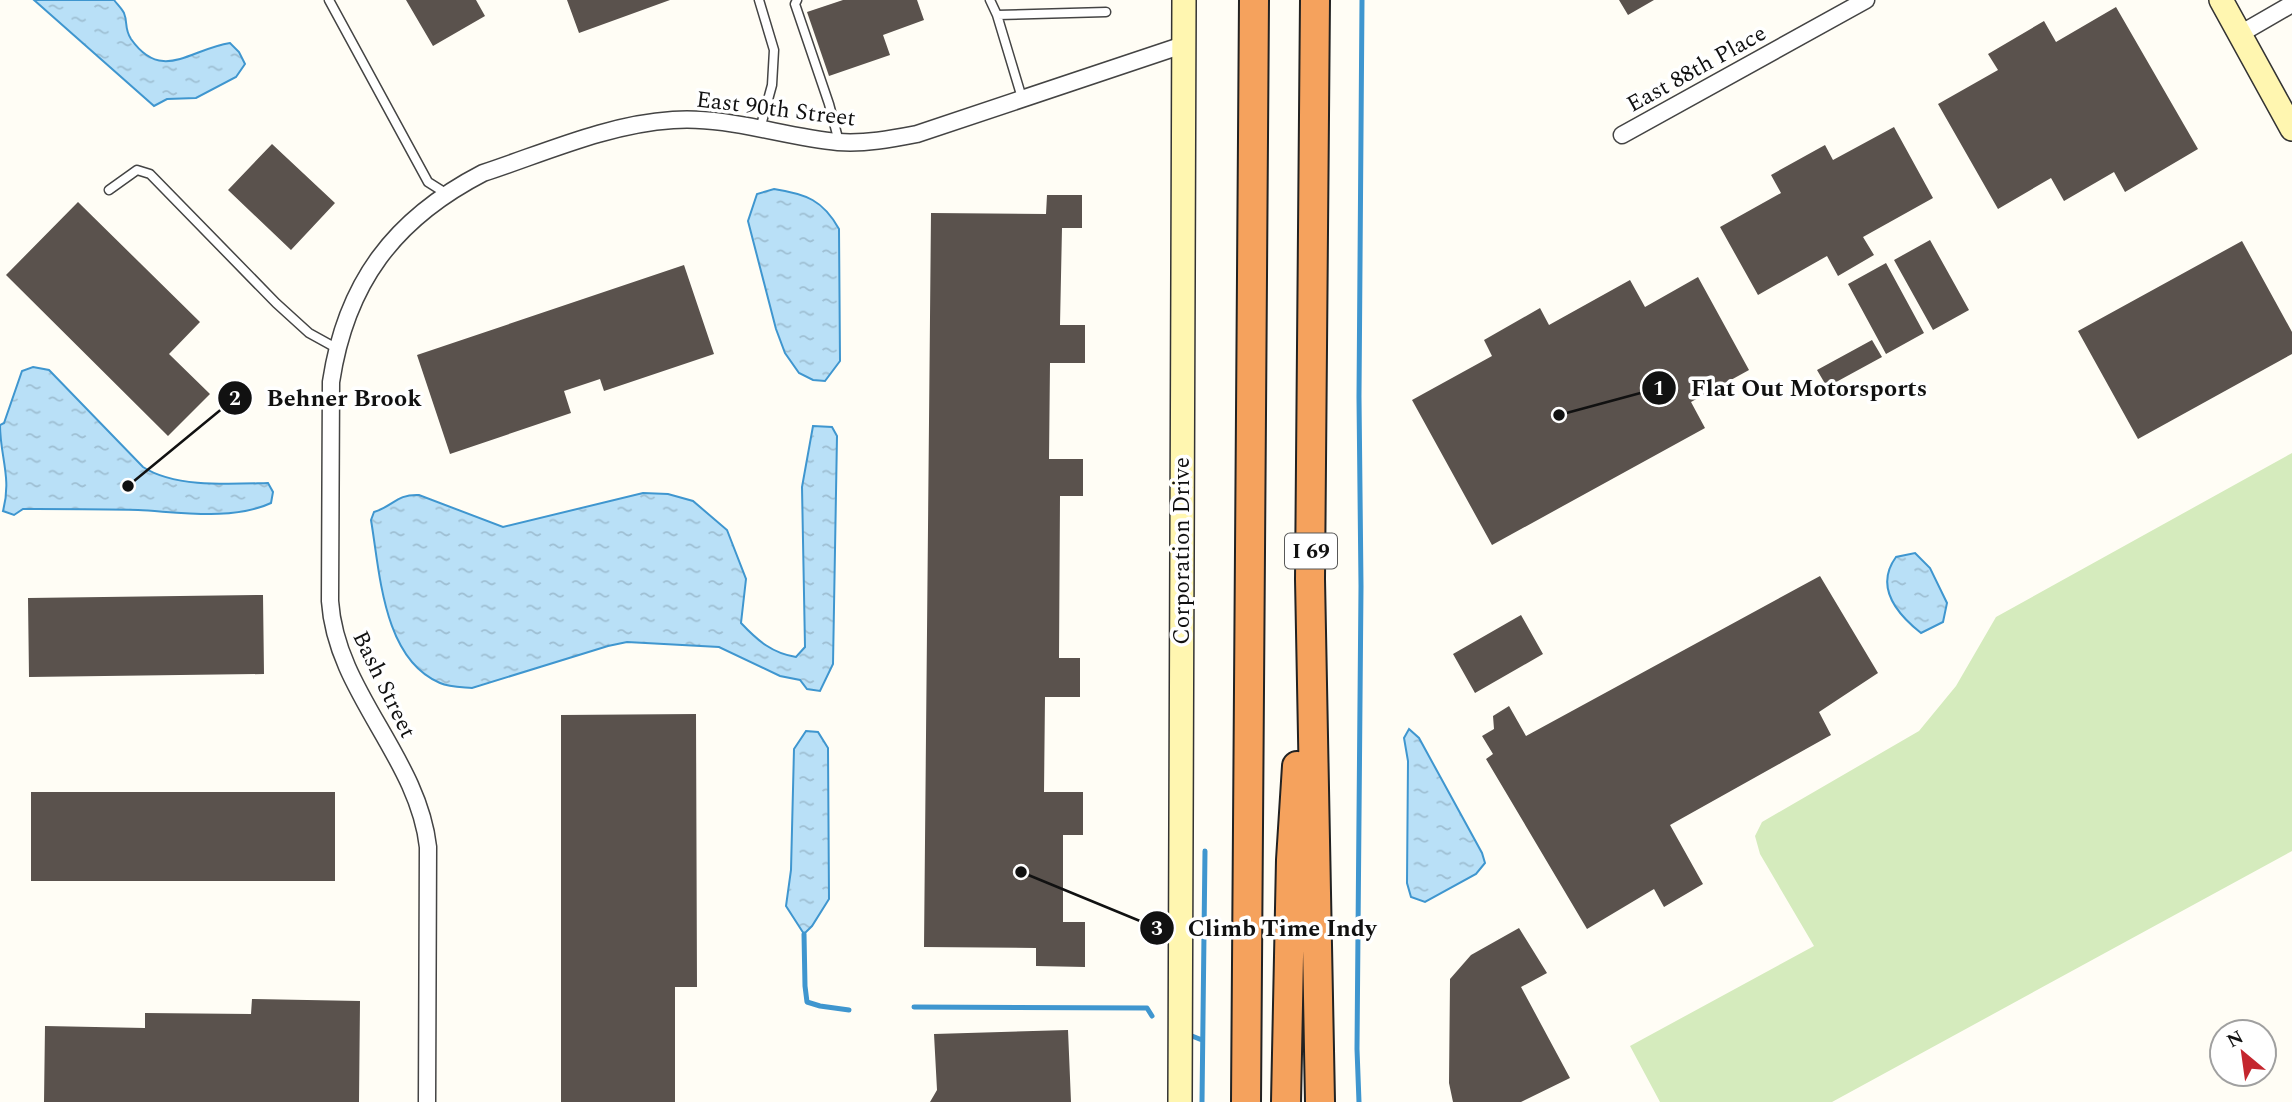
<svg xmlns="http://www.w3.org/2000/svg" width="2292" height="1102" font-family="Spectral,serif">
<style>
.grass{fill:#d5ebbd}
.water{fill:url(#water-ripples);stroke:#3f96cf;stroke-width:2}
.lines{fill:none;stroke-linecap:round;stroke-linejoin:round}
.stream{stroke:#3f96cf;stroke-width:5}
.building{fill:#5a524d}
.lane-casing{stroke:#444;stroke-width:11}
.street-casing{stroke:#444;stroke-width:19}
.secondary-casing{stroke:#333;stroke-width:26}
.highway-casing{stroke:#222;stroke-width:32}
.lane{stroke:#fff;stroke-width:8}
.street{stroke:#fff;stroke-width:16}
.secondary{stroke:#fff6b0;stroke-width:23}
.highway{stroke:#f5a25d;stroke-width:28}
.labels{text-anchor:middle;stroke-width:7;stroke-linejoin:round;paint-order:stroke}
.shield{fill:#fff;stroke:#585858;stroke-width:2}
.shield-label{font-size:21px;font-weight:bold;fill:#111}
.street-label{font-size:23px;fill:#111;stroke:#fff}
.leader{fill:none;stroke:#111;stroke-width:2.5}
.callout-dot{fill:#111;stroke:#fff;stroke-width:2.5}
.mark-label{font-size:21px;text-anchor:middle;font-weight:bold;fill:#fff}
.callout-label{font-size:24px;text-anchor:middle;font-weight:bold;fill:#111;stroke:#fff;stroke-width:7;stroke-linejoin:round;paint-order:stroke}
</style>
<defs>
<pattern id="water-ripples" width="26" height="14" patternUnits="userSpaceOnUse" patternTransform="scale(1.75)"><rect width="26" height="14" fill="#b9e0f7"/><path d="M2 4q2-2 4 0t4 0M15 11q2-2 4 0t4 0" fill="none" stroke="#9ebfd3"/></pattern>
</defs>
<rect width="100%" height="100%" fill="#fffdf5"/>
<!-- grass -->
<path class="grass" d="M 2292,453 L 2292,851 L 1832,1102 L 1660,1102 L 1630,1046 L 1814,946 L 1760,854 L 1755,836 L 1762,822 L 1919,731 L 1956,686 L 1996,617 Z"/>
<!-- water -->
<path class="water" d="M 34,0 L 114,0 C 117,4 122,9 124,13 C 128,23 124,28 131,39 C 162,83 190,49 230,43 L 239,52 L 245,64 L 236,77 L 196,98 L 167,99 L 154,106 Z
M 774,189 C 806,194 823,200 839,229 L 840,361 L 825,381 L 813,380 L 799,373 L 785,353 L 776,329 L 748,221 L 757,194 Z
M 33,367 L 49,370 L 143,467 C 175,488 231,484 268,483 L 273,492 L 271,503 C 233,521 179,512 138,510 C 104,509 70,509 36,509 L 23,509 L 14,515 L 3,511 C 12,478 0,456 0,425 L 4,423 L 22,371 Z
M 813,426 L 832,427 L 837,436 L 833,664 L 820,691 L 807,689 L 800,680 L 780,676 L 719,647 L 627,642 L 608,646 L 472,688 C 461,687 449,687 440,683 C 383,659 380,573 371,520 L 374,512 C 394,506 396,494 419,495 L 503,527 L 643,493 L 668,494 L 693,501 L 727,530 L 746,579 L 741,623 C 758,641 772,653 796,657 L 805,647 L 802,487 Z
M 1915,553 L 1930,568 L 1947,603 L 1943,622 L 1921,633 C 1897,614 1874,587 1896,557 Z
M 1409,729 L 1419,738 L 1482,853 L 1485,863 L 1476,874 L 1425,902 L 1411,897 L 1407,883 L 1408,761 L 1404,738 Z
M 806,731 L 818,732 L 828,748 L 829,899 L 812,926 L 804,934 L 786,906 L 791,870 L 794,749 Z"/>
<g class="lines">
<!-- stream -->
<path class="stream" d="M 804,934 L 805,986 L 807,1002 L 820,1006 L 849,1010
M 914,1007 L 1147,1008 L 1152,1016
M 1192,1036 L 1202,1040
M 1202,1102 L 1205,851
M 1359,1102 L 1357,1049 L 1361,586 L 1359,397 L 1362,0"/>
</g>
<!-- building -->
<path class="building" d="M 406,0 L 476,0 L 485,16 L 433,46 Z
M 567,0 L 670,0 L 579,33 Z
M 843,0 L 917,0 L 924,20 L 883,35 L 890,55 L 829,76 L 807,12 Z
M 1619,0 L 1654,0 L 1628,15 Z
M 2116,7 L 2198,149 L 2125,192 L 2114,172 L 2064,201 L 2051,178 L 1998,209 L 1938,104 L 1998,70 L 1988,54 L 2044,21 L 2056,42 Z
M 1894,127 L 1933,198 L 1863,237 L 1874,255 L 1838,276 L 1827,256 L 1758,295 L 1720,227 L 1781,193 L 1771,175 L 1825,145 L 1833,160 Z
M 272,144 L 335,203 L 291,250 L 228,190 Z
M 1047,195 L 1082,195 L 1082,228 L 1062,228 L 1060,325 L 1085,325 L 1085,363 L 1050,363 L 1049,459 L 1083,459 L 1083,496 L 1060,496 L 1059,658 L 1080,658 L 1080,697 L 1045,697 L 1044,792 L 1083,792 L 1083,835 L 1063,835 L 1063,922 L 1085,922 L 1085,967 L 1036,966 L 1036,948 L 924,947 L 931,213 L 1046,214 Z
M 78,202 L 200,322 L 169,354 L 210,394 L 168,436 L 6,275 Z
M 1930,240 L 1969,310 L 1933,330 L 1894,260 Z
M 2242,241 L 2292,332 L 2292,354 L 2138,439 L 2078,331 Z
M 1886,263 L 1924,333 L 1886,354 L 1848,284 Z
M 684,265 L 714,354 L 604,391 L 600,379 L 564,391 L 571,413 L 450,454 L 417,355 Z
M 1698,277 L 1749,370 L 1691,402 L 1705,428 L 1492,545 L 1412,400 L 1492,356 L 1484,340 L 1540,308 L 1549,325 L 1630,280 L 1645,307 Z
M 1872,340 L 1882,357 L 1827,387 L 1817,370 Z
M 1820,576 L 1878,673 L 1819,712 L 1831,735 L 1670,825 L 1703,884 L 1664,907 L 1654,889 L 1587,929 L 1486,759 L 1493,754 L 1482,736 L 1494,729 L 1493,716 L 1509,706 L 1526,736 Z
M 263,595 L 264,674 L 29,677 L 28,598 Z
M 1521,615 L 1543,654 L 1475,693 L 1453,654 Z
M 696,714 L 697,987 L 675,987 L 675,1102 L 561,1102 L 561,715 Z
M 31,792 L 335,792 L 335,881 L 31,881 Z
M 1519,928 L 1547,973 L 1521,987 L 1570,1078 L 1521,1102 L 1453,1102 L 1449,1083 L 1450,979 L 1471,955 Z
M 252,999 L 360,1001 L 359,1102 L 44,1102 L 45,1026 L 145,1028 L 145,1013 L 251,1014 Z
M 1068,1030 L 1071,1102 L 930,1102 L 937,1090 L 934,1034 Z"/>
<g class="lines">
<defs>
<path id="lane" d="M 329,0 L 428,182 L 447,194
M 759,0 L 774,50 L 772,85 L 760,129
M 797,0 L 795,4 L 829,104 L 839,142
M 990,0 L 997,15
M 1022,98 L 997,15 L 1106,12
M 109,190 L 137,170 L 150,174 L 276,303 L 309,333 L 338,349"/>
<path id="street" d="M 2240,34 L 2292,4
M 1622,135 L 1866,0
M 427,1102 L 428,847 C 418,757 336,692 330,601 L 331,382 C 346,283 394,219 483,173 C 544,153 608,124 673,120 C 728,116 783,137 838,142 C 865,144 891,139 917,134 L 1183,45"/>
<path id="secondary" d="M 2221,0 L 2292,129
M 1180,1102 L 1184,0"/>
<path id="highway" d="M 1315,0 L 1310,579 L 1320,1102
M 1246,1102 L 1254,0
M 1286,1102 L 1291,860 L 1297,766"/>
</defs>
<!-- lane casing -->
<use href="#lane" class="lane-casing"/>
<!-- street casing -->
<use href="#street" class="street-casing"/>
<!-- secondary casing -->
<use href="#secondary" class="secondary-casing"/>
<!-- highway casing -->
<use href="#highway" class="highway-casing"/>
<!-- lane -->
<use href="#lane" class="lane"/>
<!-- street -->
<use href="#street" class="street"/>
<!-- secondary -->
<use href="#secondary" class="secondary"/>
<!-- highway -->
<use href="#highway" class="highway"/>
</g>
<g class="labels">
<!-- shield labels -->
<rect class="shield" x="1285" y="533.5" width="52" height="35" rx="5"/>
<g class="shield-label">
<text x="1311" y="558">I 69</text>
</g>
<!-- street labels -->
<g class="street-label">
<text transform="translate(1696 68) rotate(-29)" y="8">East 88th Place</text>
<text transform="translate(776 108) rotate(7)" y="8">East 90th Street</text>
<text transform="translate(1181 551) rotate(-90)" y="8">Corporation Drive</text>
<text transform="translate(385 684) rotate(64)" y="8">Bash Street</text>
</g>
</g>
<!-- callouts -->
<path class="leader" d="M1559 415L1659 388M128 486L235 398M1021 872L1157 928"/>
<g class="callout-dot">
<circle cx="1559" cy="415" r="7"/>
<circle cx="128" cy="486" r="7"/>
<circle cx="1021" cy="872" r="7"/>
<circle cx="1659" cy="388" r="18"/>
<circle cx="235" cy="398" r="18"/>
<circle cx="1157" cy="928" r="18"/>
</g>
<g class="mark-label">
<text x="1659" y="395">1</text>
<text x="235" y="405">2</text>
<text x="1157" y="935">3</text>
</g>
<g class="callout-label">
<text x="1809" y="396">Flat Out Motorsports</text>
<text x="344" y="406">Behner Brook</text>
<text x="1282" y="936">Climb Time Indy</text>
</g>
<!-- north arrow -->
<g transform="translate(2243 1053) rotate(331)"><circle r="33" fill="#ffffff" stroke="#a0a0a0" stroke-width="2"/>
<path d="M0-5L12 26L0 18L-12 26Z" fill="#c4262e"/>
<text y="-10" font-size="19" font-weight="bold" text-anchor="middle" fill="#111111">N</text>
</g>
</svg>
